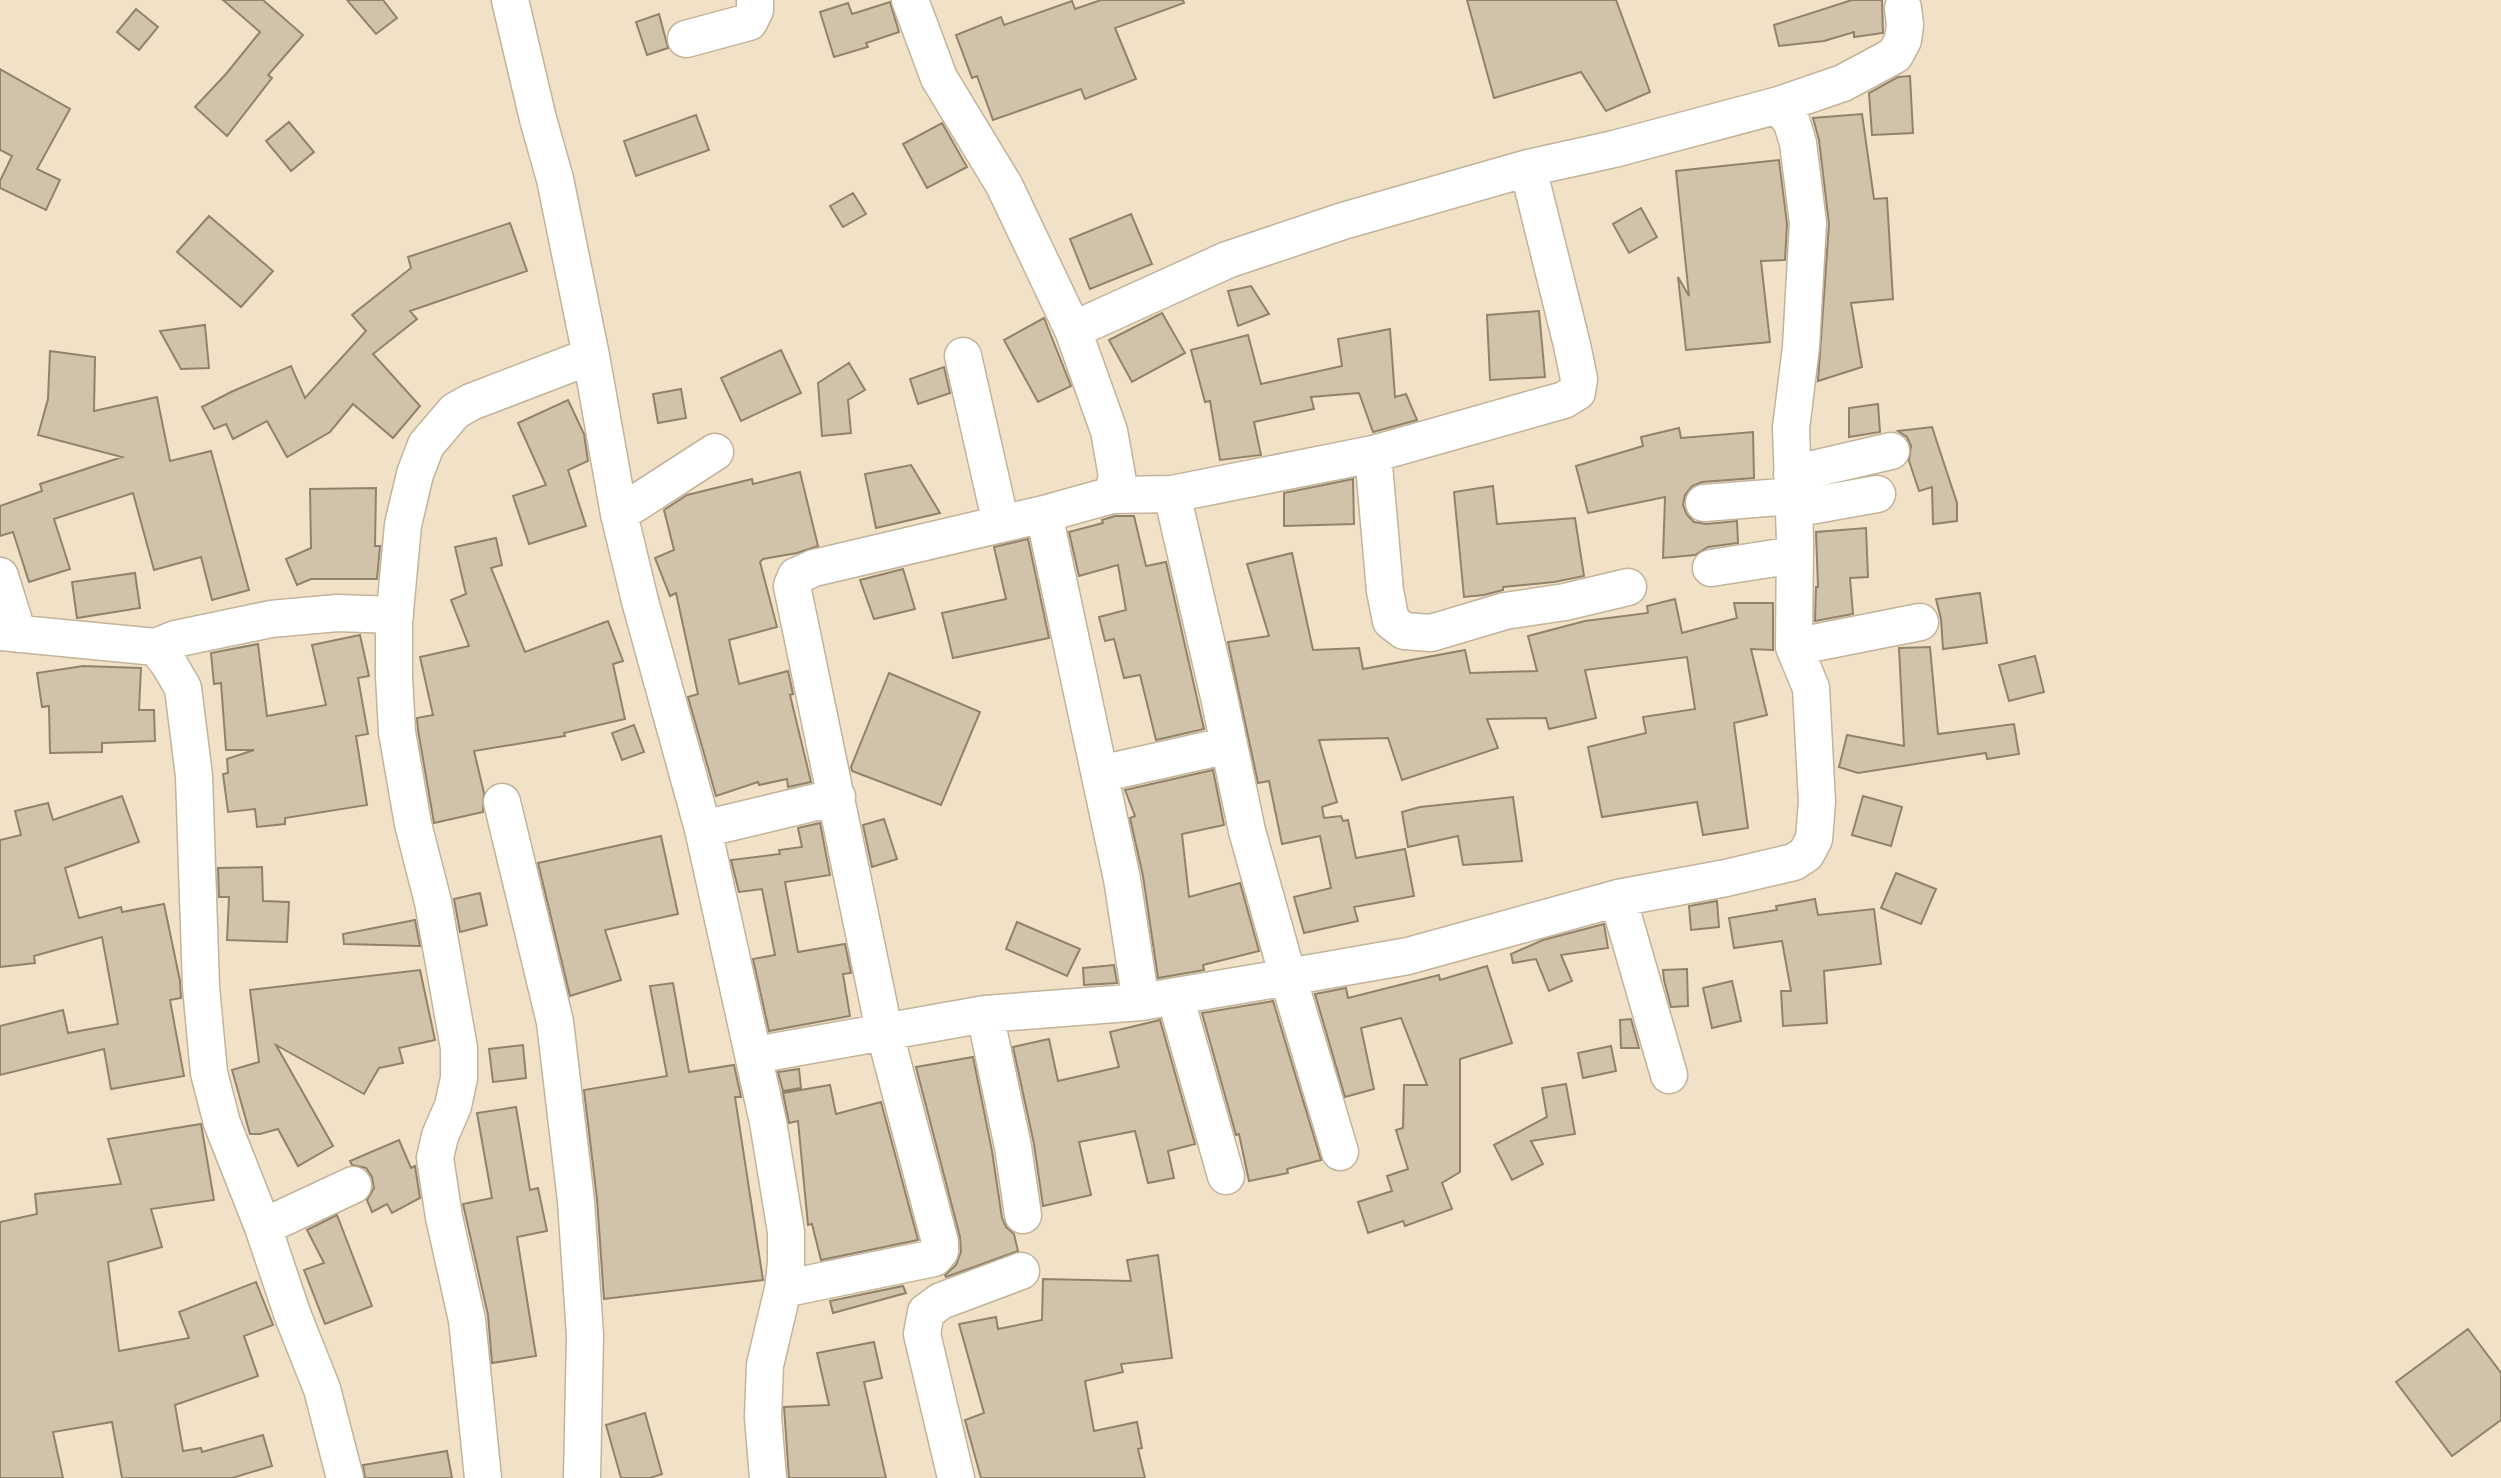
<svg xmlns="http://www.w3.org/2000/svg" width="2501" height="1478" font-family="Spectral,serif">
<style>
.building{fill:#d1c3a9;stroke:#91836b;stroke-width:2}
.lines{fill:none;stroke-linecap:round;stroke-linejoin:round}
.minor-casing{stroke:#c2b39a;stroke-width:39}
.minor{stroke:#fff;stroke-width:36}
</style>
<rect width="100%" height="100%" fill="#f1e2c7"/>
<!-- building -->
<path class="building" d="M 223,0 L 263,0 L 303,35 L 268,75 L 272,78 L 227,136 L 195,107 L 226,74 L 260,32 Z
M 347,0 L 383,0 L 397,18 L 376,34 Z
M 1101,0 L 1183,0 L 1184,3 L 1115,28 L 1136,79 L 1085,99 L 1081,89 L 993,120 L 977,76 L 972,78 L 956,35 L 1001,17 L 1004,25 L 1072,1 L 1075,9 Z
M 1467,0 L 1616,0 L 1650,92 L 1606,111 L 1581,72 L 1494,98 Z
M 1852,0 L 1882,0 L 1883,33 L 1854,37 L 1854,32 L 1824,41 L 1779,46 L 1774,25 Z
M 890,2 L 899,32 L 866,43 L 868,47 L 834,57 L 820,12 L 848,3 L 852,14 Z
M 136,9 L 158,27 L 139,50 L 117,32 Z
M 659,14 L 668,48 L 647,55 L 636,22 Z
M 0,69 L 70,109 L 37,169 L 60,180 L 46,210 L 0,188 L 0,181 L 12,156 L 0,150 Z
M 1910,76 L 1913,133 L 1872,135 L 1869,93 L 1898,77 Z
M 1862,114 L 1874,199 L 1887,198 L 1893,299 L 1851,303 L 1862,367 L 1818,381 L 1829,224 L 1819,140 L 1813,118 Z
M 696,115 L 709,150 L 636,176 L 624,141 Z
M 289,122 L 314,152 L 291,171 L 266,141 Z
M 942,123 L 967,167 L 927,188 L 903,144 Z
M 1779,160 L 1787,224 L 1785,260 L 1761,261 L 1770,342 L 1686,350 L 1678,277 L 1689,296 L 1676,171 Z
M 853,193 L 866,214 L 843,227 L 830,206 Z
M 1641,208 L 1657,237 L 1629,253 L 1613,224 Z
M 1131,214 L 1152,264 L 1090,289 L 1070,239 Z
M 209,216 L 273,271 L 241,307 L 177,252 Z
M 510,223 L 527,271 L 410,311 L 417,319 L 373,354 L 420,406 L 393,438 L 353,404 L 330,432 L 287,457 L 267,421 L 233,439 L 226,424 L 214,429 L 202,407 L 231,392 L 291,366 L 305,398 L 366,331 L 352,315 L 411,268 L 408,257 Z
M 1251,286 L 1269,314 L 1238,326 L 1228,291 Z
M 1539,311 L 1545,377 L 1490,380 L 1487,315 Z
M 1162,313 L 1185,353 L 1132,382 L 1109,340 Z
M 1044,318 L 1071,386 L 1038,402 L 1004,340 Z
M 205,325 L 209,368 L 181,369 L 160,331 Z
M 1390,329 L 1395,397 L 1406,394 L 1417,420 L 1373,432 L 1359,393 L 1311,397 L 1314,409 L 1254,422 L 1261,455 L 1220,460 L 1210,401 L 1205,402 L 1191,350 L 1248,335 L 1261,384 L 1342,366 L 1338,339 Z
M 781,350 L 801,393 L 741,421 L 721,378 Z
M 50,351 L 95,357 L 94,411 L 157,397 L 170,461 L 211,451 L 249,590 L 212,600 L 201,557 L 154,570 L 133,493 L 54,519 L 70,569 L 29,582 L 13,532 L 0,536 L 0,506 L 42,491 L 40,484 L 122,457 L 38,435 L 48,399 Z
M 849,363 L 865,390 L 848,400 L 851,433 L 822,436 L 818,383 Z
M 944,367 L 950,393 L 918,404 L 910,379 Z
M 681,389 L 686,418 L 658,423 L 653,394 Z
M 568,400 L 584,434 L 588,461 L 568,470 L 586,526 L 529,544 L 513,496 L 546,485 L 518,423 Z
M 1878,404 L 1880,432 L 1849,437 L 1849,408 Z
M 1932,427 L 1957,503 L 1957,521 L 1933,524 L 1932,487 L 1919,491 L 1909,461 L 1911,446 L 1907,437 L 1898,431 Z
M 1679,428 L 1681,438 L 1753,432 L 1754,478 L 1702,482 L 1692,486 L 1685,495 L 1683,505 L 1687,515 L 1694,522 L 1706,524 L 1737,521 L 1738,543 L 1708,547 L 1695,555 L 1663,558 L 1665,497 L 1588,513 L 1576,466 L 1643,446 L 1641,437 Z
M 911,465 L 940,513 L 876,528 L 865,474 Z
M 800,472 L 818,546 L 797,553 L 763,559 L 760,562 L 777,627 L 729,640 L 739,684 L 788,671 L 793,694 L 790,695 L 811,782 L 788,787 L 787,779 L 759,785 L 758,782 L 716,796 L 688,697 L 698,694 L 676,593 L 670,596 L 655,558 L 674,550 L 664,510 L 687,495 L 752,479 L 753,484 Z
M 1353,479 L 1354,524 L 1284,526 L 1284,493 Z
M 1493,486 L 1497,524 L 1575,518 L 1584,576 L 1554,582 L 1503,587 L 1503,590 L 1484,595 L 1464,597 L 1454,492 Z
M 376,488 L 375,546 L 380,546 L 377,579 L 311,579 L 297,585 L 286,559 L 311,548 L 310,489 Z
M 1115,516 L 1134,516 L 1146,566 L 1166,562 L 1204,729 L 1156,740 L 1140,675 L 1124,678 L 1114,639 L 1105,641 L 1099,617 L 1126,610 L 1118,565 L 1079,576 L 1069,532 L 1103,523 L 1102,520 Z
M 1866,528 L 1868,577 L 1850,578 L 1853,614 L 1815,621 L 1816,587 L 1818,587 L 1816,532 Z
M 496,538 L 502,565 L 491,568 L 525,652 L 608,621 L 623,661 L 613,664 L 625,719 L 564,733 L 565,736 L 474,751 L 484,793 L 483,812 L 434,823 L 418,730 L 417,718 L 433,715 L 420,657 L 469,646 L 451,600 L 466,594 L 455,547 Z
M 1028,539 L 1049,638 L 953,658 L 942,613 L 1006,599 L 994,547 Z
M 1292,553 L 1313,650 L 1359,648 L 1363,669 L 1465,650 L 1470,673 L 1537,671 L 1528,636 L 1585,621 L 1648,613 L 1647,606 L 1675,599 L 1682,633 L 1737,618 L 1734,603 L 1773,603 L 1773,650 L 1751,649 L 1767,715 L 1734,723 L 1748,828 L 1703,835 L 1697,802 L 1602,817 L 1588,747 L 1646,733 L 1643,717 L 1695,709 L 1687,657 L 1585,670 L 1596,718 L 1549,729 L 1546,718 L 1487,719 L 1498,748 L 1402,780 L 1388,738 L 1319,740 L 1337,802 L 1322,807 L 1324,818 L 1341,816 L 1343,821 L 1348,820 L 1356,858 L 1405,849 L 1414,896 L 1354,907 L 1358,921 L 1304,933 L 1294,897 L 1331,888 L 1320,836 L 1282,844 L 1269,781 L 1258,783 L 1228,642 L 1269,636 L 1247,564 Z
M 903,569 L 915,609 L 874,619 L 860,580 Z
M 135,573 L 140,608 L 77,618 L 72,582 Z
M 1980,593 L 1987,643 L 1943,649 L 1941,619 L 1936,599 Z
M 360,635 L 369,676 L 358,678 L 368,734 L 356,736 L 367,805 L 285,818 L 285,824 L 257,827 L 255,809 L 228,812 L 223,774 L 228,773 L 227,759 L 254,750 L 226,750 L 221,683 L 214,684 L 211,653 L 258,644 L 267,716 L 326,705 L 312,645 Z
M 1930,647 L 1938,734 L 2014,724 L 2019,754 L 1987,759 L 1986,753 L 1858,773 L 1839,767 L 1847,735 L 1904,746 L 1899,648 Z
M 2035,656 L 2044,692 L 2009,701 L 1999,665 Z
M 83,666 L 141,668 L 139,710 L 154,710 L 155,741 L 102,743 L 102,752 L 50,753 L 49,706 L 42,707 L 37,673 Z
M 889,673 L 980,712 L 941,805 L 852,771 L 851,767 Z
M 634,725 L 644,752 L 622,760 L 612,733 Z
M 1213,770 L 1224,825 L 1182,834 L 1189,897 L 1240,883 L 1259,951 L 1203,965 L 1204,970 L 1158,978 L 1143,876 L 1130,818 L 1135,816 L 1125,790 Z
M 122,796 L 139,842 L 65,868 L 79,918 L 121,907 L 122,912 L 164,904 L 180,981 L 181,998 L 170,1000 L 184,1076 L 111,1089 L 104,1049 L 0,1075 L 0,1026 L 63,1010 L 68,1033 L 118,1024 L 102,937 L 34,956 L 35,963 L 0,967 L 0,840 L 21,835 L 15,811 L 48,803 L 53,820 Z
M 1863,796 L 1902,807 L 1891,846 L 1852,835 Z
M 1513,797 L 1522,861 L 1463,865 L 1458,836 L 1408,847 L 1402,812 L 1420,807 Z
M 884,819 L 897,859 L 872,867 L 863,825 Z
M 820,823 L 830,875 L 785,882 L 798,952 L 845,944 L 851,973 L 843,974 L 850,1016 L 769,1031 L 753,959 L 775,955 L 762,889 L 739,892 L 731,860 L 780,854 L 779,850 L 802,847 L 798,828 Z
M 661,836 L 678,914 L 605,930 L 621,980 L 570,996 L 538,863 Z
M 262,867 L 263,901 L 289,902 L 287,942 L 227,940 L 229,897 L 219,897 L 218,868 Z
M 1896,873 L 1936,889 L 1921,924 L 1881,908 Z
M 480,893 L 487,925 L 460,932 L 454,899 Z
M 1815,899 L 1818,915 L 1874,909 L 1881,964 L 1824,971 L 1827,1023 L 1783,1026 L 1781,991 L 1791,991 L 1782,941 L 1734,948 L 1729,918 L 1777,910 L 1776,906 Z
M 1717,901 L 1719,927 L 1691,930 L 1689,906 Z
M 415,920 L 420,946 L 344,944 L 343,934 Z
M 1017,922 L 1080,949 L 1067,976 L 1006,949 Z
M 1604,924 L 1608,948 L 1561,955 L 1572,981 L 1549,991 L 1536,959 L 1513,963 L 1511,954 L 1543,940 Z
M 1114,965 L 1117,983 L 1084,985 L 1083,968 Z
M 1487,966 L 1512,1043 L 1460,1059 L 1460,1172 L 1442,1183 L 1452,1209 L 1405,1226 L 1403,1221 L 1368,1233 L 1358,1202 L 1392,1191 L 1387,1176 L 1408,1169 L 1396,1130 L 1403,1128 L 1404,1085 L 1427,1085 L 1401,1018 L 1361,1028 L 1374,1089 L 1345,1097 L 1315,994 L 1346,988 L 1348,998 L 1439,975 L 1440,980 Z
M 1687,969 L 1688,1006 L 1671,1007 L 1664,980 L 1663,970 Z
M 420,970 L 435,1040 L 399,1048 L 403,1063 L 379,1068 L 364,1094 L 276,1045 L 333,1146 L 298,1166 L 278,1129 L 260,1134 L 250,1134 L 232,1070 L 259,1062 L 250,990 Z
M 1732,981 L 1741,1021 L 1712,1028 L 1703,988 Z
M 673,983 L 689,1072 L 734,1065 L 741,1097 L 735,1097 L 763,1280 L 604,1299 L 597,1199 L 584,1090 L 667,1076 L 650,986 Z
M 1273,1001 L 1321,1160 L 1287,1169 L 1288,1173 L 1249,1181 L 1239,1134 L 1236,1135 L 1202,1013 Z
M 1631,1019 L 1639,1048 L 1621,1048 L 1620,1020 Z
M 1160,1020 L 1195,1144 L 1168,1151 L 1174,1178 L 1148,1183 L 1135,1131 L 1079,1142 L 1091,1195 L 1043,1206 L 1034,1144 L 1013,1047 L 1049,1039 L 1058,1081 L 1119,1067 L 1110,1032 Z
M 523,1045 L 526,1078 L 493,1082 L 489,1049 Z
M 1611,1046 L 1616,1071 L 1583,1078 L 1578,1053 Z
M 973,1057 L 992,1151 L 1002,1218 L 1006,1227 L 1014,1234 L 1018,1251 L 946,1277 L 945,1275 L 956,1265 L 961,1252 L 960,1237 L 916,1067 Z
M 799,1069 L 801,1088 L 783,1091 L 778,1072 Z
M 1566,1084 L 1575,1134 L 1531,1141 L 1543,1164 L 1512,1180 L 1494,1145 L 1547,1117 L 1542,1088 Z
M 830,1085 L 836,1114 L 881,1102 L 918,1240 L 821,1260 L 812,1224 L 808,1225 L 798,1121 L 789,1123 L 783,1093 Z
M 516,1107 L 530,1190 L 538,1188 L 547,1231 L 517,1237 L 536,1356 L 492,1363 L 488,1315 L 463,1204 L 492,1198 L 477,1113 Z
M 201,1124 L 214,1200 L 151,1209 L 162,1247 L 108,1262 L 119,1351 L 189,1338 L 179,1312 L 256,1282 L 273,1325 L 244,1336 L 258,1376 L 175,1405 L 183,1451 L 201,1448 L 202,1452 L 263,1435 L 272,1466 L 232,1478 L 122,1478 L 112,1422 L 53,1432 L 63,1478 L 0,1478 L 0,1222 L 37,1214 L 35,1194 L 121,1184 L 108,1139 Z
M 399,1140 L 411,1168 L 415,1166 L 420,1198 L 392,1213 L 387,1204 L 372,1212 L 367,1200 L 374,1188 L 372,1177 L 366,1168 L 352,1165 L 350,1161 Z
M 337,1215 L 372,1306 L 325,1324 L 304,1270 L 324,1263 L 307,1230 Z
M 1158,1255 L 1172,1358 L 1121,1364 L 1123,1372 L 1085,1381 L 1094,1431 L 1137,1422 L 1142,1448 L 1138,1449 L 1145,1478 L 981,1478 L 965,1420 L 984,1413 L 959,1324 L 996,1317 L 998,1329 L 1042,1320 L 1043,1279 L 1131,1281 L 1127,1260 Z
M 903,1286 L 906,1293 L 833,1313 L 830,1301 Z
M 2468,1329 L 2501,1373 L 2501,1420 L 2452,1456 L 2396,1382 Z
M 874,1342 L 882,1378 L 864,1382 L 886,1478 L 789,1478 L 784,1407 L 829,1405 L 817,1353 Z
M 645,1413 L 662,1474 L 650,1478 L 621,1478 L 606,1425 Z
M 447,1451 L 452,1478 L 365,1478 L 363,1465 Z"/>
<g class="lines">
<defs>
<path id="minor" d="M 510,0 L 538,119 L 555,179 L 591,356 L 619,514 L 640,601 L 703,829 L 768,1122 L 786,1232 L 786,1263 L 783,1289 L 765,1365 L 763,1417 L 768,1478
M 686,39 L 749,22 L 755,10 L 755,0
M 1073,330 L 1227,260 L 1343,221 L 1528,168 L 1614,149 L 1779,105 L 1843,83 L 1895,55 L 1903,40 L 1905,25 L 1903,8
M 963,356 L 1001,524
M 1373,454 L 1385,591 L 1391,621 L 1404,631 L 1431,633 L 1505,611 L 1565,602 L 1628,587
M 1792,474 L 1891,451
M 1172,494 L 1373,454 L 1564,400 L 1577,392 L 1579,379 L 1572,345 L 1528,168
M 1112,495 L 1172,494 L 1219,697 L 1247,831 L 1288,977 L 1141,1002
M 1704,503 L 1793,496
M 1793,509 L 1877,494
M 619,514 L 715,452
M 1711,568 L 1795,555
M 0,576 L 18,634
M 0,632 L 156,647 L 169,664 L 183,688 L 194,776 L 201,987 L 209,1073 L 222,1123 L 263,1227 L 293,1316 L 322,1389 L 345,1478
M 156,647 L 175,639 L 271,619 L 337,613 L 395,615
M 1794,647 L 1920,622
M 1100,774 L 1229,745
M 502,802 L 555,1022 L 576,1201 L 585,1335 L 582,1478
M 703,829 L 837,797
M 1618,898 L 1669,1075
M 1175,996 L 1226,1176
M 985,1014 L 1013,1147 L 1023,1215
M 755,1055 L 985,1014 L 1141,1002 L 1122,879 L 1044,514
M 1340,1152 L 1288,977 L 1408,956 L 1618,898 L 1726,878 L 1794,862 L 1806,854 L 1814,839 L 1817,802 L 1811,688 L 1794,647 L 1795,540 L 1791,428 L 1801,347 L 1808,223 L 1798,143 L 1792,123 L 1779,105
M 263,1227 L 353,1185
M 783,1289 L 934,1258 L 940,1251 L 940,1242 L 884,1030 L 792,586 L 796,576 L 814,568 L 1044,514 L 1112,495 L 1117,476 L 1109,431 L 1073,330 L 1004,185 L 939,78 L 910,0
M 483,1478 L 467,1320 L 444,1217 L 435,1158 L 440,1136 L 453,1106 L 459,1078 L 459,1048 L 433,902 L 413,824 L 397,732 L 394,676 L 394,622 L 403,525 L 415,474 L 426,445 L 455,411 L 471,402 L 591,356
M 956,1478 L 922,1334 L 926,1312 L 941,1301 L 1021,1271"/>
</defs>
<!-- minor casing -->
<use href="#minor" class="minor-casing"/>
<!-- minor -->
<use href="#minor" class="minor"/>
</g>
</svg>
